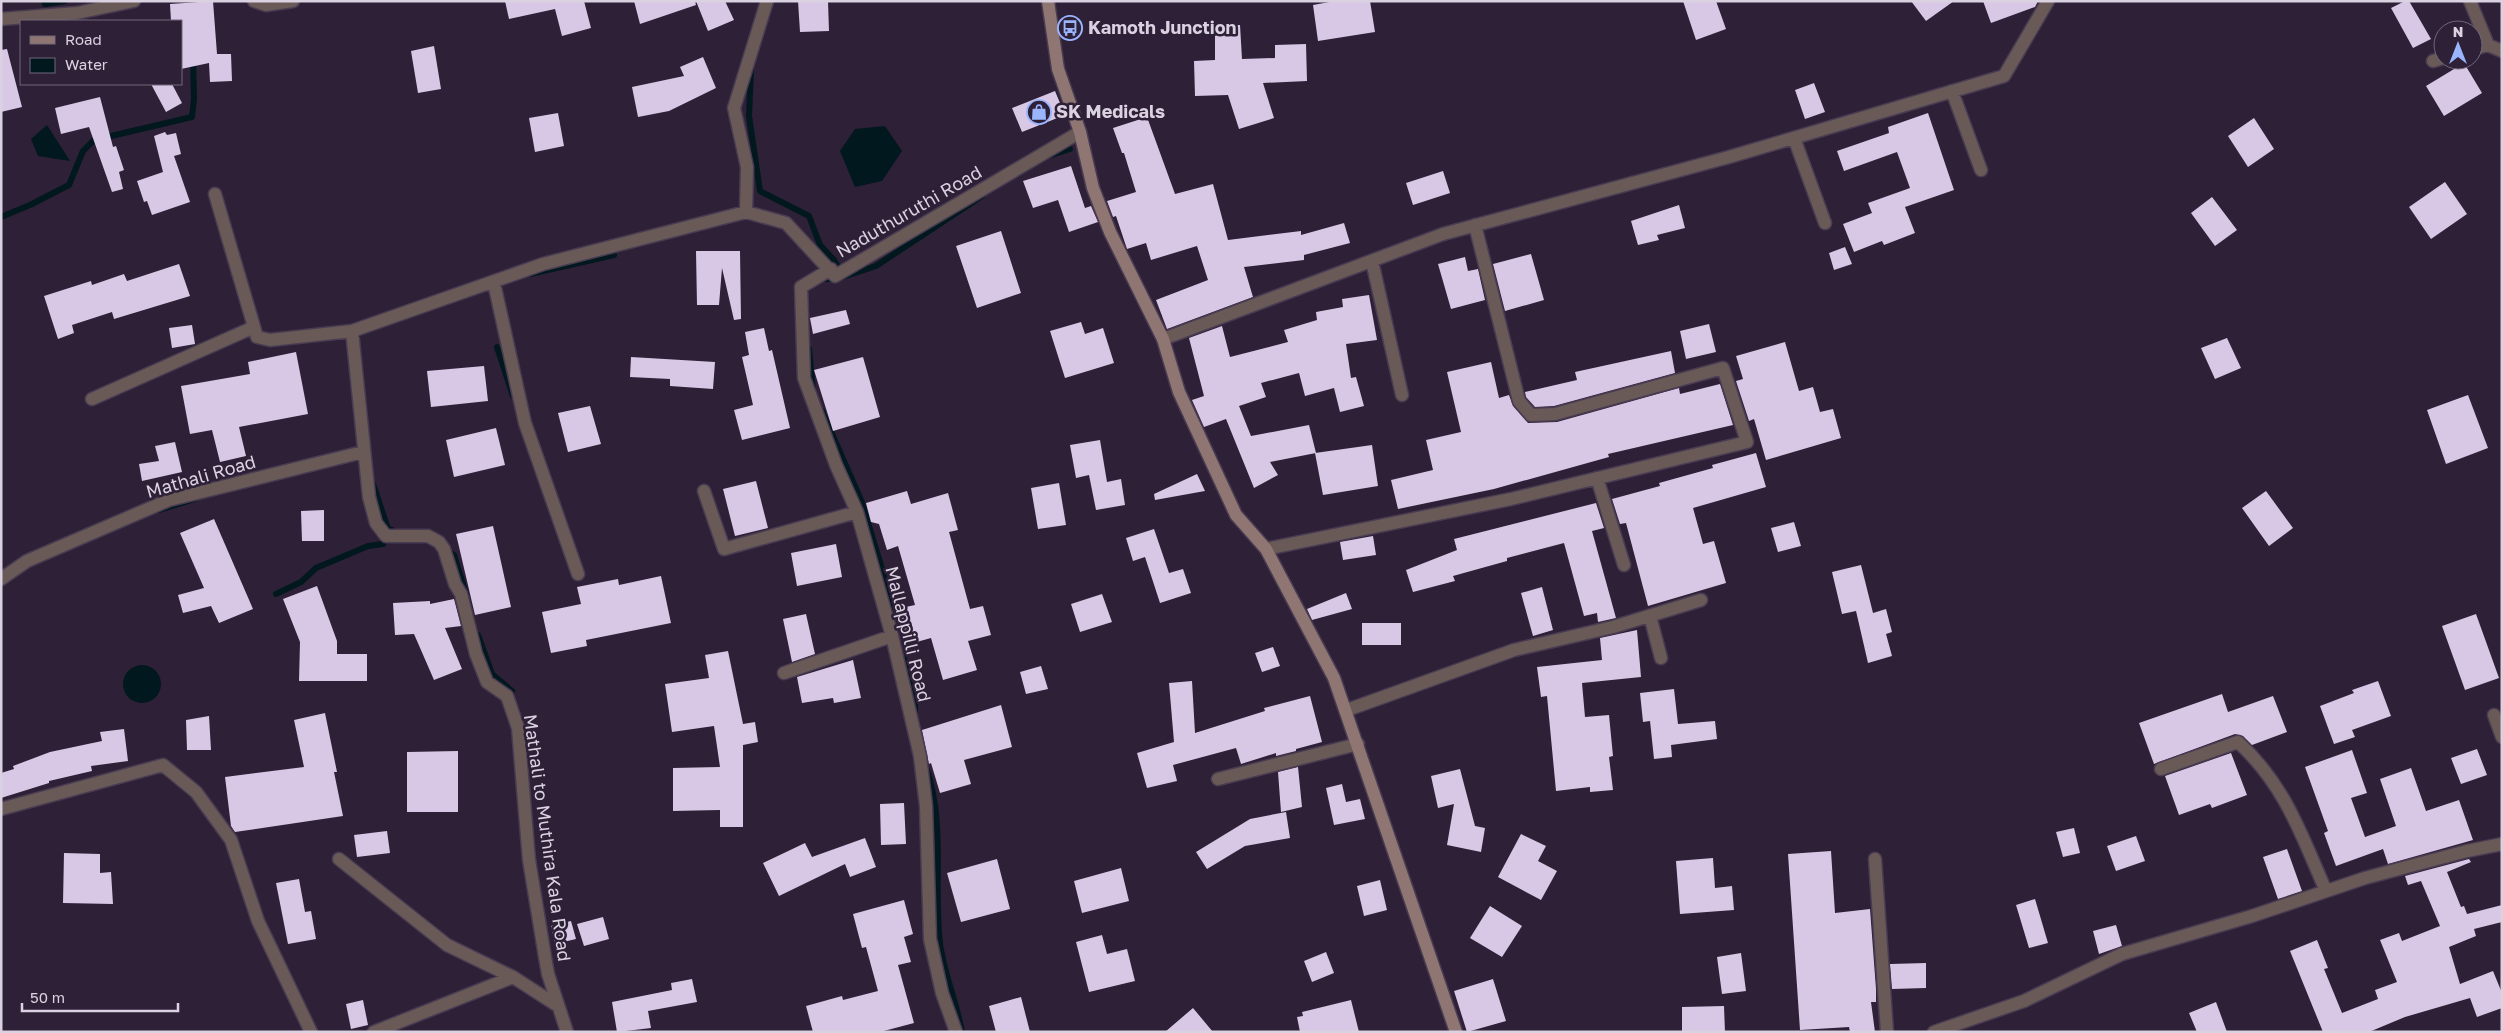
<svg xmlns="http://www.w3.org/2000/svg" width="2503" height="1033" font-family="'Golos Text',sans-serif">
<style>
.water{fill:#00181e}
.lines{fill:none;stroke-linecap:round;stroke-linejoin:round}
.stream{stroke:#00181e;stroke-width:6}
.building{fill:#d8c8e5}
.minor-casing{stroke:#493c52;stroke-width:15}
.secondary-casing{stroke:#493c52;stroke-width:15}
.minor{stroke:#695a57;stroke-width:12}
.secondary{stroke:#8f7673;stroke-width:12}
.labels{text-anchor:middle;stroke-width:5;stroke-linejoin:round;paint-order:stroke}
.poi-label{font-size:18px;font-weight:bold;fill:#dad1e1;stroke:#2d2037;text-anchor:start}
.street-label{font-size:18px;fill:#dad1e1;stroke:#2d2037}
</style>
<rect width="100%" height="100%" fill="#2d2037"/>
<!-- water -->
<path class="water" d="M 47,125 L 70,161 L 38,156 L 31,139 Z
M 885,126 L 902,151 L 882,181 L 855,187 L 840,151 L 855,129 Z
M123 684a19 19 0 1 1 38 0a19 19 0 1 1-38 0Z"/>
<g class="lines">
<!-- stream -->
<path class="stream" d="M 45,4 L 65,1
M 751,69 L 749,116 L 760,191 L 809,216 L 820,245 L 834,260 L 842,274
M 1048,156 L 1070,149
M 1,217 L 30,205 L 69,185 L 83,151 L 94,140 L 192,117 L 194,99 L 193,59
M 530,274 L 614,255
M 819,279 L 837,279 L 876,266 L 982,196
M 497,347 L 513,396
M 809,349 L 813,391
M 822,411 L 861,500 L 883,572 L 891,609
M 373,484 L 388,529 L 392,530
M 159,510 L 195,499
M 446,550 L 454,555 L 466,594
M 276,594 L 301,582 L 316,568 L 368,546 L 383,544 L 386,535
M 478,635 L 492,674 L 512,691
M 903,655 L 915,703 L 915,716
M 926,767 C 946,824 933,884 940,943 C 943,970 957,1003 962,1032"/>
</g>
<!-- building -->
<path class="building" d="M 213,1 L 217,54 L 231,54 L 232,81 L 210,82 L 209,63 L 181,69 L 181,21 L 171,21 L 170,4 Z
M 505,1 L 584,1 L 591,28 L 562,36 L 555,9 L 509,19 Z
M 634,1 L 695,1 L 696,5 L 640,24 Z
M 696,1 L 725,1 L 734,20 L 708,31 Z
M 798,1 L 828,1 L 829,31 L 800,32 Z
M 1335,1 L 1370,1 L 1375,32 L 1318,41 L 1313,5 Z
M 1683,1 L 1716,1 L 1726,29 L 1696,40 Z
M 1911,1 L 1954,1 L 1926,21 Z
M 1983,1 L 2038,1 L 2035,7 L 1991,23 Z
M 2405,1 L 2409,1 L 2431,39 L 2413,48 L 2391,8 Z
M 1240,25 L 1242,59 L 1275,58 L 1275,45 L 1306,44 L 1307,81 L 1263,83 L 1274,118 L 1239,129 L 1228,95 L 1195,96 L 1194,61 L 1215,60 L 1215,26 Z
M 434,46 L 441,89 L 418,93 L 411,51 Z
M 7,49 L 22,107 L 1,112 L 1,50 Z
M 703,57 L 716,88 L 669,111 L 638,117 L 632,87 L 684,76 L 680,67 Z
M 2464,63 L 2482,93 L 2444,116 L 2426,86 Z
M 1814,83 L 1825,112 L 1805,119 L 1795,90 Z
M 151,84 L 172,84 L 182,103 L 166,112 Z
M 1055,91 L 1065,115 L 1022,132 L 1012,108 Z
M 100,97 L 113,147 L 116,146 L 124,170 L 119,172 L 123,189 L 112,192 L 89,127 L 61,134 L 55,108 Z
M 558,113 L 564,146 L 535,152 L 529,118 Z
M 1928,113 L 1954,190 L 1905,207 L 1915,233 L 1884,245 L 1882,241 L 1854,252 L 1843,224 L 1872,213 L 1868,203 L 1910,188 L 1897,152 L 1844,171 L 1837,151 L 1889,133 L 1888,127 Z
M 1147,117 L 1175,194 L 1213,184 L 1228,240 L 1301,231 L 1301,235 L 1344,223 L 1350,243 L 1304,255 L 1304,260 L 1244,267 L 1253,297 L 1167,329 L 1156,300 L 1208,280 L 1197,246 L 1151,260 L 1146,243 L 1127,249 L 1116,216 L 1113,217 L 1107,201 L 1136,192 L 1124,153 L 1122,153 L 1113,128 Z
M 2254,118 L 2274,149 L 2248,167 L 2228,136 Z
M 165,132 L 167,135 L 176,133 L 181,154 L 174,156 L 190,202 L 152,215 L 147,201 L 144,202 L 137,181 L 163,172 L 154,136 Z
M 1071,166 L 1085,208 L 1091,206 L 1098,222 L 1069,232 L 1058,200 L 1033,208 L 1023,181 Z
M 1443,171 L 1450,193 L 1413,205 L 1406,183 Z
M 2445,182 L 2467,214 L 2431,239 L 2409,207 Z
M 2212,197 L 2237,230 L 2215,246 L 2191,213 Z
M 1679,205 L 1685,228 L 1657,235 L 1659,240 L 1638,245 L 1631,221 Z
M 1001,231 L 1021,293 L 977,308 L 956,246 Z
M 1845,247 L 1852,264 L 1834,270 L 1829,253 Z
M 696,251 L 740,251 L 741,319 L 734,320 L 722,268 L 719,305 L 697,305 Z
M 1531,254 L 1544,300 L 1505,311 L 1493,264 Z
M 1465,257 L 1468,271 L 1478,269 L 1485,300 L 1451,309 L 1438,264 Z
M 179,264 L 190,296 L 114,319 L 112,312 L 72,325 L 74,333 L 58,339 L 44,296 L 91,281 L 92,285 L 124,274 L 127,281 Z
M 1369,295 L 1377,340 L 1346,344 L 1351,378 L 1356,377 L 1364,406 L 1340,412 L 1334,388 L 1305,396 L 1299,373 L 1261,383 L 1266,397 L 1239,406 L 1251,436 L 1309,425 L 1316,453 L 1270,462 L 1278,475 L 1254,488 L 1226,419 L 1204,427 L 1192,400 L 1204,396 L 1189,338 L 1222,326 L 1230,357 L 1288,342 L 1284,330 L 1317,320 L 1316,312 L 1343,307 L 1342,299 Z
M 846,310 L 850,324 L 813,334 L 810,318 Z
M 1081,322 L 1085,334 L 1103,328 L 1114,363 L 1065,378 L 1050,331 Z
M 1709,324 L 1716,352 L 1686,359 L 1680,331 Z
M 192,325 L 195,344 L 172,348 L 169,328 Z
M 764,328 L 769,351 L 772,350 L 790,428 L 742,440 L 734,410 L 753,405 L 742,357 L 749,355 L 745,332 Z
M 2227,338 L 2241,368 L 2215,379 L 2201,348 Z
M 1785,342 L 1799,391 L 1813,387 L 1820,412 L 1833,409 L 1841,438 L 1766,460 L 1754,419 L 1749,421 L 1736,381 L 1743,379 L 1736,356 Z
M 1671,351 L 1675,373 L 1554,406 L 1535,407 L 1526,397 L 1525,392 L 1577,380 L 1575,372 Z
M 296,352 L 308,414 L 239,427 L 246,456 L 220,462 L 212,430 L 190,434 L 181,386 L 250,374 L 248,362 Z
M 631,357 L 715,362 L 713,389 L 670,386 L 670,379 L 630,377 Z
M 863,357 L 880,417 L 833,431 L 814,370 Z
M 1491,362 L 1499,398 L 1509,395 L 1513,406 L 1528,423 L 1557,422 L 1679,388 L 1680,394 L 1720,384 L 1733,425 L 1608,454 L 1609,457 L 1494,489 L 1398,509 L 1391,480 L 1433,470 L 1426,440 L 1461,432 L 1447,372 Z
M 484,366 L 488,401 L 431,407 L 427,371 Z
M 2468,395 L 2488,448 L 2446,464 L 2427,410 Z
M 590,406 L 601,444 L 568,452 L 558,413 Z
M 496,428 L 505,465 L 454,477 L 446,440 Z
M 1100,440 L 1107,482 L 1121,479 L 1125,505 L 1096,510 L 1089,475 L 1076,478 L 1070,445 Z
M 175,442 L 182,472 L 142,481 L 139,464 L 159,461 L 155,446 Z
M 1372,445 L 1378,486 L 1323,495 L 1315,453 Z
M 1756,453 L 1766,487 L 1693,508 L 1703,544 L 1714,541 L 1726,583 L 1648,606 L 1626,523 L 1620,524 L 1612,499 L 1660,486 L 1659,483 L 1713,468 L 1712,465 Z
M 1197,474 L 1205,491 L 1155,500 L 1154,494 Z
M 756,481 L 768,528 L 735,536 L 723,489 Z
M 1059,483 L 1066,525 L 1038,529 L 1031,488 Z
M 907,491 L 911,504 L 948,493 L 958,530 L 949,532 L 970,609 L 983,606 L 991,635 L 968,641 L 977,670 L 943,680 L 931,638 L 906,645 L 896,609 L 915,605 L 898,546 L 887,550 L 879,524 L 871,522 L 866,503 Z
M 2266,491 L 2293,528 L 2269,546 L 2242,508 Z
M 1596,503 L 1604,528 L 1592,531 L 1616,618 L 1598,622 L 1597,613 L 1584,616 L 1564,543 L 1507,558 L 1507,561 L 1453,576 L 1455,581 L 1413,592 L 1406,570 L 1457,550 L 1454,539 Z
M 324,510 L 324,541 L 302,541 L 301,511 Z
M 214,519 L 253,609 L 219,623 L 211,606 L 183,613 L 178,595 L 204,588 L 180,533 Z
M 1794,522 L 1801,546 L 1778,552 L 1771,528 Z
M 493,526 L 511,607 L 475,615 L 456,534 Z
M 1154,529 L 1169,573 L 1183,569 L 1191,593 L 1160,603 L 1145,557 L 1133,561 L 1126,538 Z
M 1373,536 L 1376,555 L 1343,560 L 1340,542 Z
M 836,544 L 842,577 L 797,586 L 791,553 Z
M 1861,565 L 1873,613 L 1886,609 L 1892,632 L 1886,634 L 1892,656 L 1868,663 L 1856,611 L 1842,614 L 1832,572 Z
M 661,576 L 671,623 L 586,640 L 587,646 L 551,653 L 542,612 L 581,604 L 577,587 L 618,579 L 619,585 Z
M 317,586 L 337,641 L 337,654 L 367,654 L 367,681 L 299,681 L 300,642 L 283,599 Z
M 1542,587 L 1553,630 L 1533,636 L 1521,593 Z
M 1346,593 L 1352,609 L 1312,620 L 1307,609 Z
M 1102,594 L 1112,622 L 1080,632 L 1071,604 Z
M 454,599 L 461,626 L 445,628 L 462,669 L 434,680 L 414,634 L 395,635 L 393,603 L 430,601 L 430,604 Z
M 806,614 L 815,654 L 792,662 L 783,619 Z
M 2476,614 L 2499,678 L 2465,690 L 2442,626 Z
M 1362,623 L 1401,623 L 1401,645 L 1362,645 Z
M 1637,630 L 1641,677 L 1582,683 L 1585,717 L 1609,715 L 1613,756 L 1609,757 L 1613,790 L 1590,792 L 1590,787 L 1556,791 L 1547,696 L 1541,697 L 1537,667 L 1602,660 L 1600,638 Z
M 1273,647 L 1280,666 L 1262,672 L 1255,653 Z
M 728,651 L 743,724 L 755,722 L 758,742 L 743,745 L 743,827 L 720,827 L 720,810 L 673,811 L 673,768 L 720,767 L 714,726 L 672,732 L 665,684 L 709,678 L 705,655 Z
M 853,660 L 861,698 L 834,703 L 833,698 L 802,703 L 797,677 Z
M 1041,666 L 1048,689 L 1026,694 L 1020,672 Z
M 1192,681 L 1195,733 L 1265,711 L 1264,708 L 1310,696 L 1322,742 L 1296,749 L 1296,751 L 1276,756 L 1276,753 L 1241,764 L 1236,748 L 1173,765 L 1177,781 L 1147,788 L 1137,753 L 1174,742 L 1169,683 Z
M 2378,681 L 2391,716 L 2352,730 L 2355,737 L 2334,744 L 2320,706 L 2354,693 L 2352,690 Z
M 1674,689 L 1678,724 L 1715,721 L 1717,739 L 1671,745 L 1672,757 L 1654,759 L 1650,721 L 1643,722 L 1640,693 Z
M 2222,694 L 2228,712 L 2273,696 L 2287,732 L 2252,745 L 2243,736 L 2235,734 L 2154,764 L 2139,723 Z
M 1001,705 L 1012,747 L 964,760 L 971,784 L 940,793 L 931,763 L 929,764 L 922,730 Z
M 325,713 L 337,772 L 334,772 L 343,816 L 235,832 L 231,826 L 225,777 L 304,767 L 294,720 Z
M 209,716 L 211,750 L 187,750 L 186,720 Z
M 124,729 L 128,761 L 91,766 L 92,771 L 49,781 L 49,783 L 1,798 L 1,773 L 14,769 L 13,766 L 50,752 L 102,741 L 100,732 Z
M 2477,749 L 2487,775 L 2461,784 L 2451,758 Z
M 2352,750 L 2367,793 L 2351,798 L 2365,837 L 2396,826 L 2380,779 L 2411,768 L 2426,811 L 2459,800 L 2473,840 L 2388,864 L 2383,849 L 2336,866 L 2324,833 L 2328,831 L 2305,767 Z
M 458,751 L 458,812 L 407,812 L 407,752 Z
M 2231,753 L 2247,795 L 2212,808 L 2210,804 L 2179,815 L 2165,776 Z
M 1298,767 L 1302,807 L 1281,812 L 1278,772 Z
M 1460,769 L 1475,826 L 1485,828 L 1481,852 L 1447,845 L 1454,804 L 1438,808 L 1431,776 Z
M 1342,784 L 1346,802 L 1360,799 L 1365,819 L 1334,825 L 1326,788 Z
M 904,803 L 906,844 L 881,845 L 880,804 Z
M 1286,812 L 1290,838 L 1245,846 L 1207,869 L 1196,852 L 1250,819 Z
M 2074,828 L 2080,853 L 2063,857 L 2056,832 Z
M 387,831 L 390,853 L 357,857 L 354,835 Z
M 1521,834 L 1546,846 L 1538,861 L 1557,871 L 1541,900 L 1498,877 Z
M 2136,836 L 2145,861 L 2116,871 L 2107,846 Z
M 865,838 L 876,867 L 850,877 L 845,864 L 779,896 L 763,863 L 805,843 L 812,857 Z
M 2287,849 L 2302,891 L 2278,899 L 2263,857 Z
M 1831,851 L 1835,913 L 1870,909 L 1876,989 L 1876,1002 L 1871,1002 L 1875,1032 L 1850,1032 L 1849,1027 L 1800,1030 L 1788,854 Z
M 64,853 L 100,854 L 100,873 L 111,872 L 113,904 L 63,903 Z
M 1713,858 L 1715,888 L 1732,886 L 1734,910 L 1680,914 L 1676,861 Z
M 997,859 L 1010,909 L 961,922 L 947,873 Z
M 2469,859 L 2471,862 L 2447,872 L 2461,907 L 2464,906 L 2467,914 L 2502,905 L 2502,922 L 2474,929 L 2476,936 L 2449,947 L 2460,984 L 2493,971 L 2502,993 L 2502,1008 L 2477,1017 L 2470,998 L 2405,1017 L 2369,1032 L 2323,1032 L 2290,951 L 2317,940 L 2328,968 L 2324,969 L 2342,1013 L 2378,999 L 2375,990 L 2397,982 L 2380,940 L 2399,933 L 2402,941 L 2440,926 L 2421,881 L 2408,885 L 2405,876 Z
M 1121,868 L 1129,901 L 1082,913 L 1074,881 Z
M 299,879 L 305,912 L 311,911 L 316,939 L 288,944 L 276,883 Z
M 1380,880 L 1387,910 L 1364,916 L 1357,886 Z
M 2035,899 L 2048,943 L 2029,948 L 2016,905 Z
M 904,900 L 913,934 L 904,937 L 911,962 L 898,965 L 914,1023 L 880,1032 L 813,1032 L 806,1006 L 842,996 L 843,1000 L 878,991 L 866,947 L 862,948 L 853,914 Z
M 1490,906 L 1522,926 L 1502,957 L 1470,938 Z
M 603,917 L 609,939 L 584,946 L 577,924 Z
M 571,921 L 576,939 L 555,944 L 551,926 Z
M 2116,925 L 2122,946 L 2099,954 L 2093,931 Z
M 1102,935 L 1107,954 L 1127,949 L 1135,981 L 1089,992 L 1076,942 Z
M 1326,952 L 1334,973 L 1312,982 L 1304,961 Z
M 1741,953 L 1746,991 L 1722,994 L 1717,957 Z
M 1926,963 L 1926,988 L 1892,989 L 1890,964 Z
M 692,979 L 697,1002 L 648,1011 L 651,1028 L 617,1032 L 612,1002 L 672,990 L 671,983 Z
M 1493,979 L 1506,1021 L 1467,1032 L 1454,991 Z
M 1021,997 L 1030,1032 L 996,1032 L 989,1006 Z
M 363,1000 L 368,1025 L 351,1029 L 346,1004 Z
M 1351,1000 L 1359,1032 L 1300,1032 L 1297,1017 L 1303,1016 L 1302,1012 Z
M 2216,1002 L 2227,1032 L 2197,1032 L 2189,1013 Z
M 1724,1006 L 1725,1032 L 1682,1032 L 1682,1007 Z
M 1193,1008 L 1213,1032 L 1165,1032 Z"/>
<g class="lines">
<defs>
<path id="minor" d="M 254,1 L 266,5 L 293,1
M 767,1 L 734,108 L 747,167 L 746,212 L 786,223 L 835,276 L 1080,132
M 2470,1 L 2488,45 L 2502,51
M 1,19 L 77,13 L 134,1
M 2473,49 L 2488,45
M 2433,61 L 2443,58
M 1952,91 L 1981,170
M 1794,138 L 1825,223
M 215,194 L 257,337 L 270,340 L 352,331
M 1372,261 L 1402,395
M 831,269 L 801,287 L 804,378 L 836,465 L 857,512 L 892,636 L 920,756 L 926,806 L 930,939 L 942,993 L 956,1032
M 494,283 L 525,423 L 578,574
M 1163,339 L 1443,234 L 1729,157 L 2004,76 L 2048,1
M 92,399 L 254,327
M 1597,478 L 1624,565
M 704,491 L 724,549 L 857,512
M 1266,549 L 1511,499 L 1747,442 L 1723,368 L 1555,414 L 1531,415 L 1519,401 L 1475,225
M 1,579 L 27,561 L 169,500 L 363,452
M 1650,616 L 1661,658
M 784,673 L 892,636
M 1347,710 L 1514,650 L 1613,627 L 1701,600
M 2494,715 L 2502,737
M 2161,769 L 2238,742 C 2285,785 2301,834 2326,891
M 1218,779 L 1358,744
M 1,809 L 163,765 L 196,792 L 231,840 L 258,921 L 311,1032
M 339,859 L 447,945 L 513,977
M 1875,859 L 1887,1032
M 374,1032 L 513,977 L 558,1006
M 567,1032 L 548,974 L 545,957 L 529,860 L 518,728 L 507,696 L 487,682 L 476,654 L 461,594 L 455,584 L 444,549 L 439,542 L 428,536 L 386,536 L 376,523 L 369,497 L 352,331 L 543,264 L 746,212
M 1934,1032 L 2024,1001 L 2122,954 L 2252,916 L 2365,878 L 2467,851 L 2502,844"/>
<path id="secondary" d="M 1048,1 L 1058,69 L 1080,132 L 1093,188 L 1110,232 L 1163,339 L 1179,392 L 1236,515 L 1266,549 L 1334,678 L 1456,1032"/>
</defs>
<!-- minor casing -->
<use href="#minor" class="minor-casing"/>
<!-- secondary casing -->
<use href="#secondary" class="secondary-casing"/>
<!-- minor -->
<use href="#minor" class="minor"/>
<!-- secondary -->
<use href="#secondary" class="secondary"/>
</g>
<!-- icons -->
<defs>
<symbol id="bus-ring" viewBox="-11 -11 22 22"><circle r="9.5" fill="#2d2037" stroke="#9ab5fd" stroke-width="1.5"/><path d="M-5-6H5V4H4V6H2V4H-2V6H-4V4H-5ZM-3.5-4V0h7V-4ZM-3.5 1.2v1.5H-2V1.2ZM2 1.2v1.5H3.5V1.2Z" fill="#9ab5fd"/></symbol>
<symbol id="shop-ring" viewBox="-11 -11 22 22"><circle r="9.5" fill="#2d2037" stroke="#9ab5fd" stroke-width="1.5"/><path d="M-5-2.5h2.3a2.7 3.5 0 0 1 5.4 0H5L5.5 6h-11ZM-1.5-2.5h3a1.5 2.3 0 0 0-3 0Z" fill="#9ab5fd"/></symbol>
</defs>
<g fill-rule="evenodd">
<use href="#bus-ring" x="1056" y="14" width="28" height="28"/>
<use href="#shop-ring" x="1025" y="98" width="28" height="28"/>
</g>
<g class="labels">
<!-- poi labels -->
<g class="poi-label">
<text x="1088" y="34">Kamoth Junction</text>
<text x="1056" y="118">SK Medicals</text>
</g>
<!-- street labels -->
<g class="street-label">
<text transform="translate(909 212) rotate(-30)" y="6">Naduthuruthi Road</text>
<text transform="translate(201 477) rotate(-16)" y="6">Mathali Road</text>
<text transform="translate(908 634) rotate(76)" y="6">Mallappilli Road</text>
<text transform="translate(547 838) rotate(82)" y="6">Mathali to Muthira Kala Road</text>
</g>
</g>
<!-- border -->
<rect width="2503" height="1033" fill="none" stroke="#dad1e1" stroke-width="5"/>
<!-- legend -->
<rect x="20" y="20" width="162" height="65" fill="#2d2037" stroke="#72677b"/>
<rect x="30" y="36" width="25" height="8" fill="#8f7673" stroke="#72677b"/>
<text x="65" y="45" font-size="15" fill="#dad1e1">Road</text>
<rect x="30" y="58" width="25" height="15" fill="#00181e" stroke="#72677b"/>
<text x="65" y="70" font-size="15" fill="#dad1e1">Water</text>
<!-- north arrow -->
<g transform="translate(2458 45)"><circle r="24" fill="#2d2037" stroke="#72677b"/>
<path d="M0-4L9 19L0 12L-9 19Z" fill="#9ab5fd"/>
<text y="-8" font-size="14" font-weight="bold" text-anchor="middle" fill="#dad1e1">N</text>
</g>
<!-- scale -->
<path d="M22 1003v8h156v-8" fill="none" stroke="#dad1e1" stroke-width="2.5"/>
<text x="30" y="1003" font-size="15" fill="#dad1e1" stroke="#2d2037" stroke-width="4" paint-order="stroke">50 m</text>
</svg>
